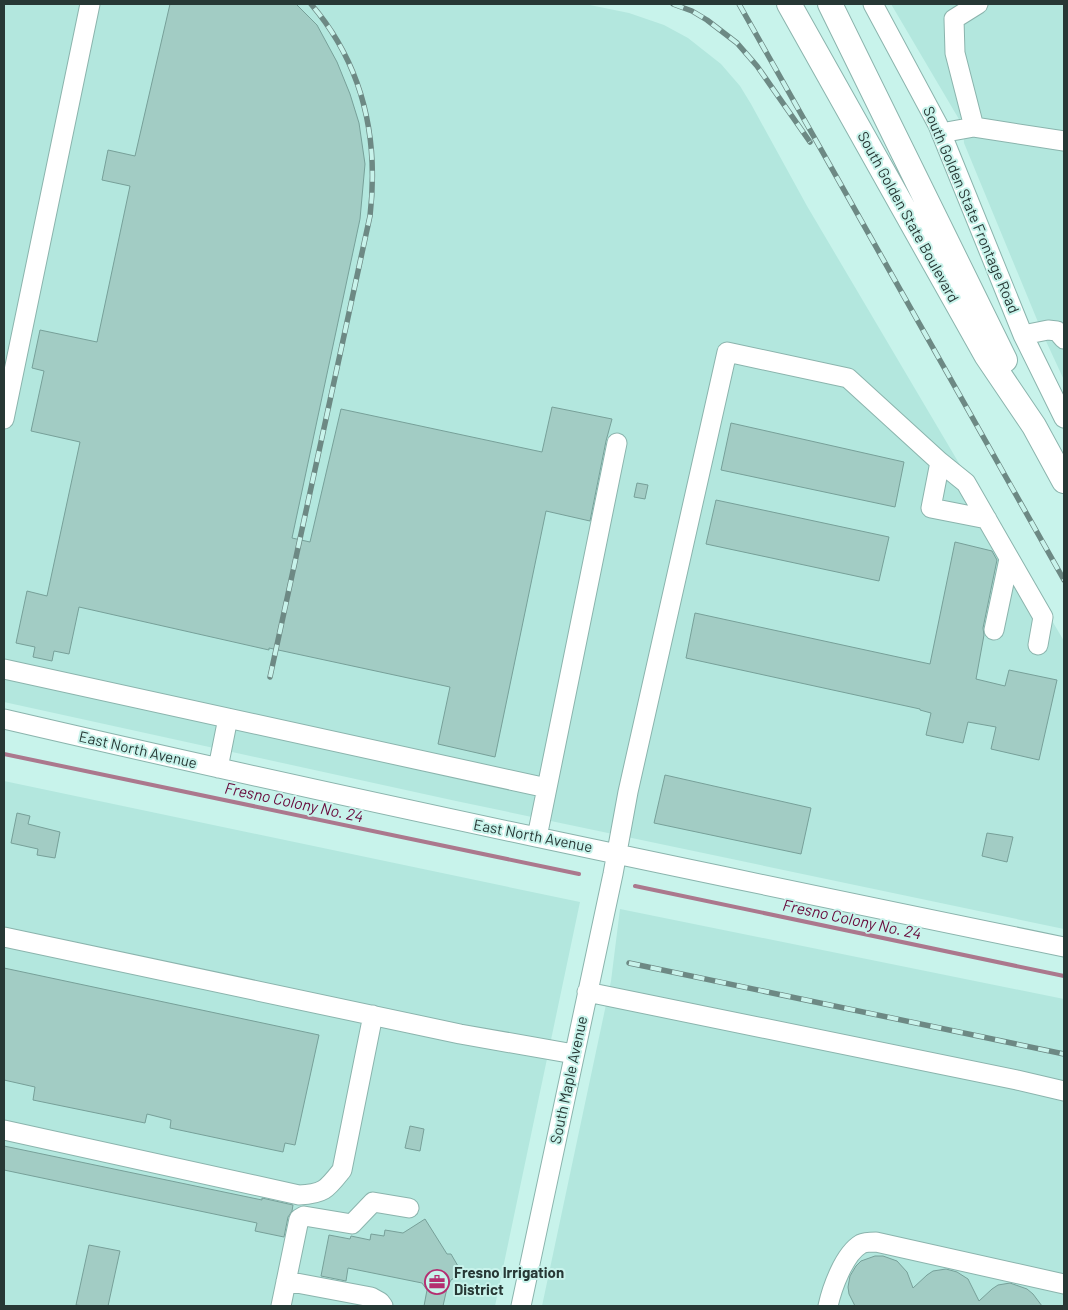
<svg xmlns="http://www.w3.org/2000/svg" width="1068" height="1310" font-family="Barlow,sans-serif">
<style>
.built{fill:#b3e7de}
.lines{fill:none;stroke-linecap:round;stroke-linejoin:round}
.stream{stroke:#ab788d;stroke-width:4}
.building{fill:#a2ccc4;stroke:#77a099}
.minor-casing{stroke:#8bb4ad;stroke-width:21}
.major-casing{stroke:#8bb4ad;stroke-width:26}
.minor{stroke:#fff;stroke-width:19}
.major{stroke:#fff;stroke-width:24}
.rail-casing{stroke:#6d8984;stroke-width:5.5}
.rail{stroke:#c8f3eb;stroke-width:4;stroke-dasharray:11;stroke-linecap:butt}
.labels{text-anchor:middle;stroke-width:4;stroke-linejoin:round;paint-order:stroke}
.street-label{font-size:15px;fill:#273835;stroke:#c8f3eb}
.poi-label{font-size:15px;font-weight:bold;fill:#273835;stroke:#c8f3eb;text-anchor:start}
.water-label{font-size:16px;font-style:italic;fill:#680a3c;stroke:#c8f3eb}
</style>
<rect width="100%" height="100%" fill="#c8f3eb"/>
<!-- built -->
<path class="built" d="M 4,4 L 585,4 L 629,13 L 664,25 L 688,38 L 721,64 L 740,86 L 751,104 L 807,206 L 1064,641 L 1064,929 L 456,801 L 4,702 Z
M 891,4 L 1064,4 L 1064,380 L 1045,339 L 964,143 L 963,126 Z
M 4,781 L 580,902 L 495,1306 L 4,1306 Z
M 620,909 L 1064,999 L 1064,1306 L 542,1306 L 611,981 Z"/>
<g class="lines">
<!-- stream -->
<path class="stream" d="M 4,754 L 579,874
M 635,886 L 1064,976"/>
</g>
<!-- building -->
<path class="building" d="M 170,4 L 296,4 L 317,25 L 337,62 L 350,94 L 359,123 L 365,164 L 360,219 L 292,538 L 310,542 L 341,409 L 542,452 L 552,407 L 612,419 L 606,441 L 590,521 L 546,511 L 495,757 L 438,744 L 450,687 L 269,648 L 269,650 L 79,607 L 69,654 L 54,651 L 52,661 L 33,657 L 35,647 L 16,643 L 27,591 L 47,596 L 80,442 L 31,431 L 44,371 L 32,368 L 40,330 L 97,342 L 130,186 L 102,180 L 108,150 L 135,156 Z
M 731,423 L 904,462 L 895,507 L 721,470 Z
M 637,483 L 648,485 L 645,499 L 634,497 Z
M 716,500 L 889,537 L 879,581 L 706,544 Z
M 955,542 L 992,551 L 997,560 L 983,628 L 984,635 L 976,679 L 1005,686 L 1009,670 L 1057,680 L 1039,760 L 991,749 L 996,727 L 968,722 L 963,743 L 926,735 L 931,713 L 920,710 L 920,709 L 686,658 L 695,613 L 930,664 Z
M 665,775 L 811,808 L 801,854 L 654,823 Z
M 17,813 L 30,816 L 28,824 L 60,832 L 55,858 L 37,855 L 38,849 L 11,843 Z
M 987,833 L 1013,837 L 1007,862 L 982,856 Z
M 4,968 L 319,1035 L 295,1145 L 285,1143 L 283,1152 L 170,1128 L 171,1120 L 147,1114 L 145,1123 L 33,1100 L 35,1087 L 4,1080 Z
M 410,1126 L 424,1129 L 420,1151 L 405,1148 Z
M 4,1146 L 262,1200 L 262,1198 L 293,1205 L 292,1211 L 288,1217 L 284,1237 L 255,1231 L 257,1223 L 4,1170 Z
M 425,1219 L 447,1254 L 451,1254 L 462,1273 L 451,1280 L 447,1288 L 443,1306 L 424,1306 L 427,1290 L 422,1283 L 348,1268 L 346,1281 L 321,1276 L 329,1235 L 350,1239 L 351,1236 L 370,1240 L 371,1234 L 384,1236 L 385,1230 L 403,1233 Z
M 89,1245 L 120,1251 L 108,1306 L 84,1306 L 76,1305 Z
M 875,1256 L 883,1256 L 897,1261 L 907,1272 L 913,1288 L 927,1275 L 933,1271 L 946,1269 L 957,1272 L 968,1279 L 979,1301 L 992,1289 L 998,1285 L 1010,1283 L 1027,1289 L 1033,1294 L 1042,1306 L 855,1306 L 849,1294 L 848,1287 L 850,1276 L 856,1266 L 861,1261 Z"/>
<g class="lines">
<defs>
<path id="minor" d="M 873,4 L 938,125 L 1023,335 L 1064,418
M 974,127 L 955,53 L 954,19 L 978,4
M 941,133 L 974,127 L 1064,141
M 1023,335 L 1048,330 L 1057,331 L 1064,339
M 4,419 L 90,4
M 940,462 L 931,508 L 987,519
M 994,630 L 1009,559
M 4,669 L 547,788
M 4,719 C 356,801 710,874 1064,947
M 218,768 L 228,718
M 537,837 L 617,443
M 4,937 L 460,1034 L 574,1054
M 587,992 L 1017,1080 L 1064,1091
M 4,1130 L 299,1195 C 324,1194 327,1189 342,1170 L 373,1015
M 286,1281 L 371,1297 L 380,1302 L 383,1306
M 281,1306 L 299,1219 L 304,1216 L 352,1224 L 373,1202 L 409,1208
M 521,1306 L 613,874 L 628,792 L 727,352 L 848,378 L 940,462 L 966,483 L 1043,617 L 1038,645
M 828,1306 C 832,1288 844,1254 861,1244 C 865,1242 872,1242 876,1242 L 1064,1284"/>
<path id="major" d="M 789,4 L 986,355 L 1034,426 L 1064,481
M 830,4 L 1005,360"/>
</defs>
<!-- minor casing -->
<use href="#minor" class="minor-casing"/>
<!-- major casing -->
<use href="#major" class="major-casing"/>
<!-- minor -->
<use href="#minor" class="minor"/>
<!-- major -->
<use href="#major" class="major"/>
<defs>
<path id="rail" d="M 673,4 L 692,11 L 707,20 L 737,43 L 757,66 L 810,142
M 739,4 L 1064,580
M 270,677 L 370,216 C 379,138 363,65 311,4
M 629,963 L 1064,1054"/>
</defs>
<!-- rail casing -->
<use href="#rail" class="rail-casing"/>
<!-- rail -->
<use href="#rail" class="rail"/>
</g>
<!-- icons -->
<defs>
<symbol id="office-ring" viewBox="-11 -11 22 22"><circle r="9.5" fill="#c8f3eb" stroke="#b42d70" stroke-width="1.5"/><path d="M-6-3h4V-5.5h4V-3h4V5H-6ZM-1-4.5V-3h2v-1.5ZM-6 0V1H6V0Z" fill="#b42d70"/></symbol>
</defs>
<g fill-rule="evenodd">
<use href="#office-ring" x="423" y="1268" width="28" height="28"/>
</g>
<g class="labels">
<!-- street labels -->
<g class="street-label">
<text transform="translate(971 210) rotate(67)" y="5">South Golden State Frontage Road</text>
<text transform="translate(908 217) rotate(61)" y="5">South Golden State Boulevard</text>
<text transform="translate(138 750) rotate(13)" y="5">East North Avenue</text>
<text transform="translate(533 836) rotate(11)" y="5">East North Avenue</text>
<text transform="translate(569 1080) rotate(-78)" y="5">South Maple Avenue</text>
</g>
<!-- poi labels -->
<g class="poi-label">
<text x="454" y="1278">Fresno Irrigation<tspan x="454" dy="17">District</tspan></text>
</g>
<!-- water labels -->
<g class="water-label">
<text transform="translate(294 802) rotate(12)" y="6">Fresno Colony No. 24</text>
<text transform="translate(852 919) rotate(12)" y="6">Fresno Colony No. 24</text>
</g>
</g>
<!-- border -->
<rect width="1068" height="1310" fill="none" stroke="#273835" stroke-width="10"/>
</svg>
